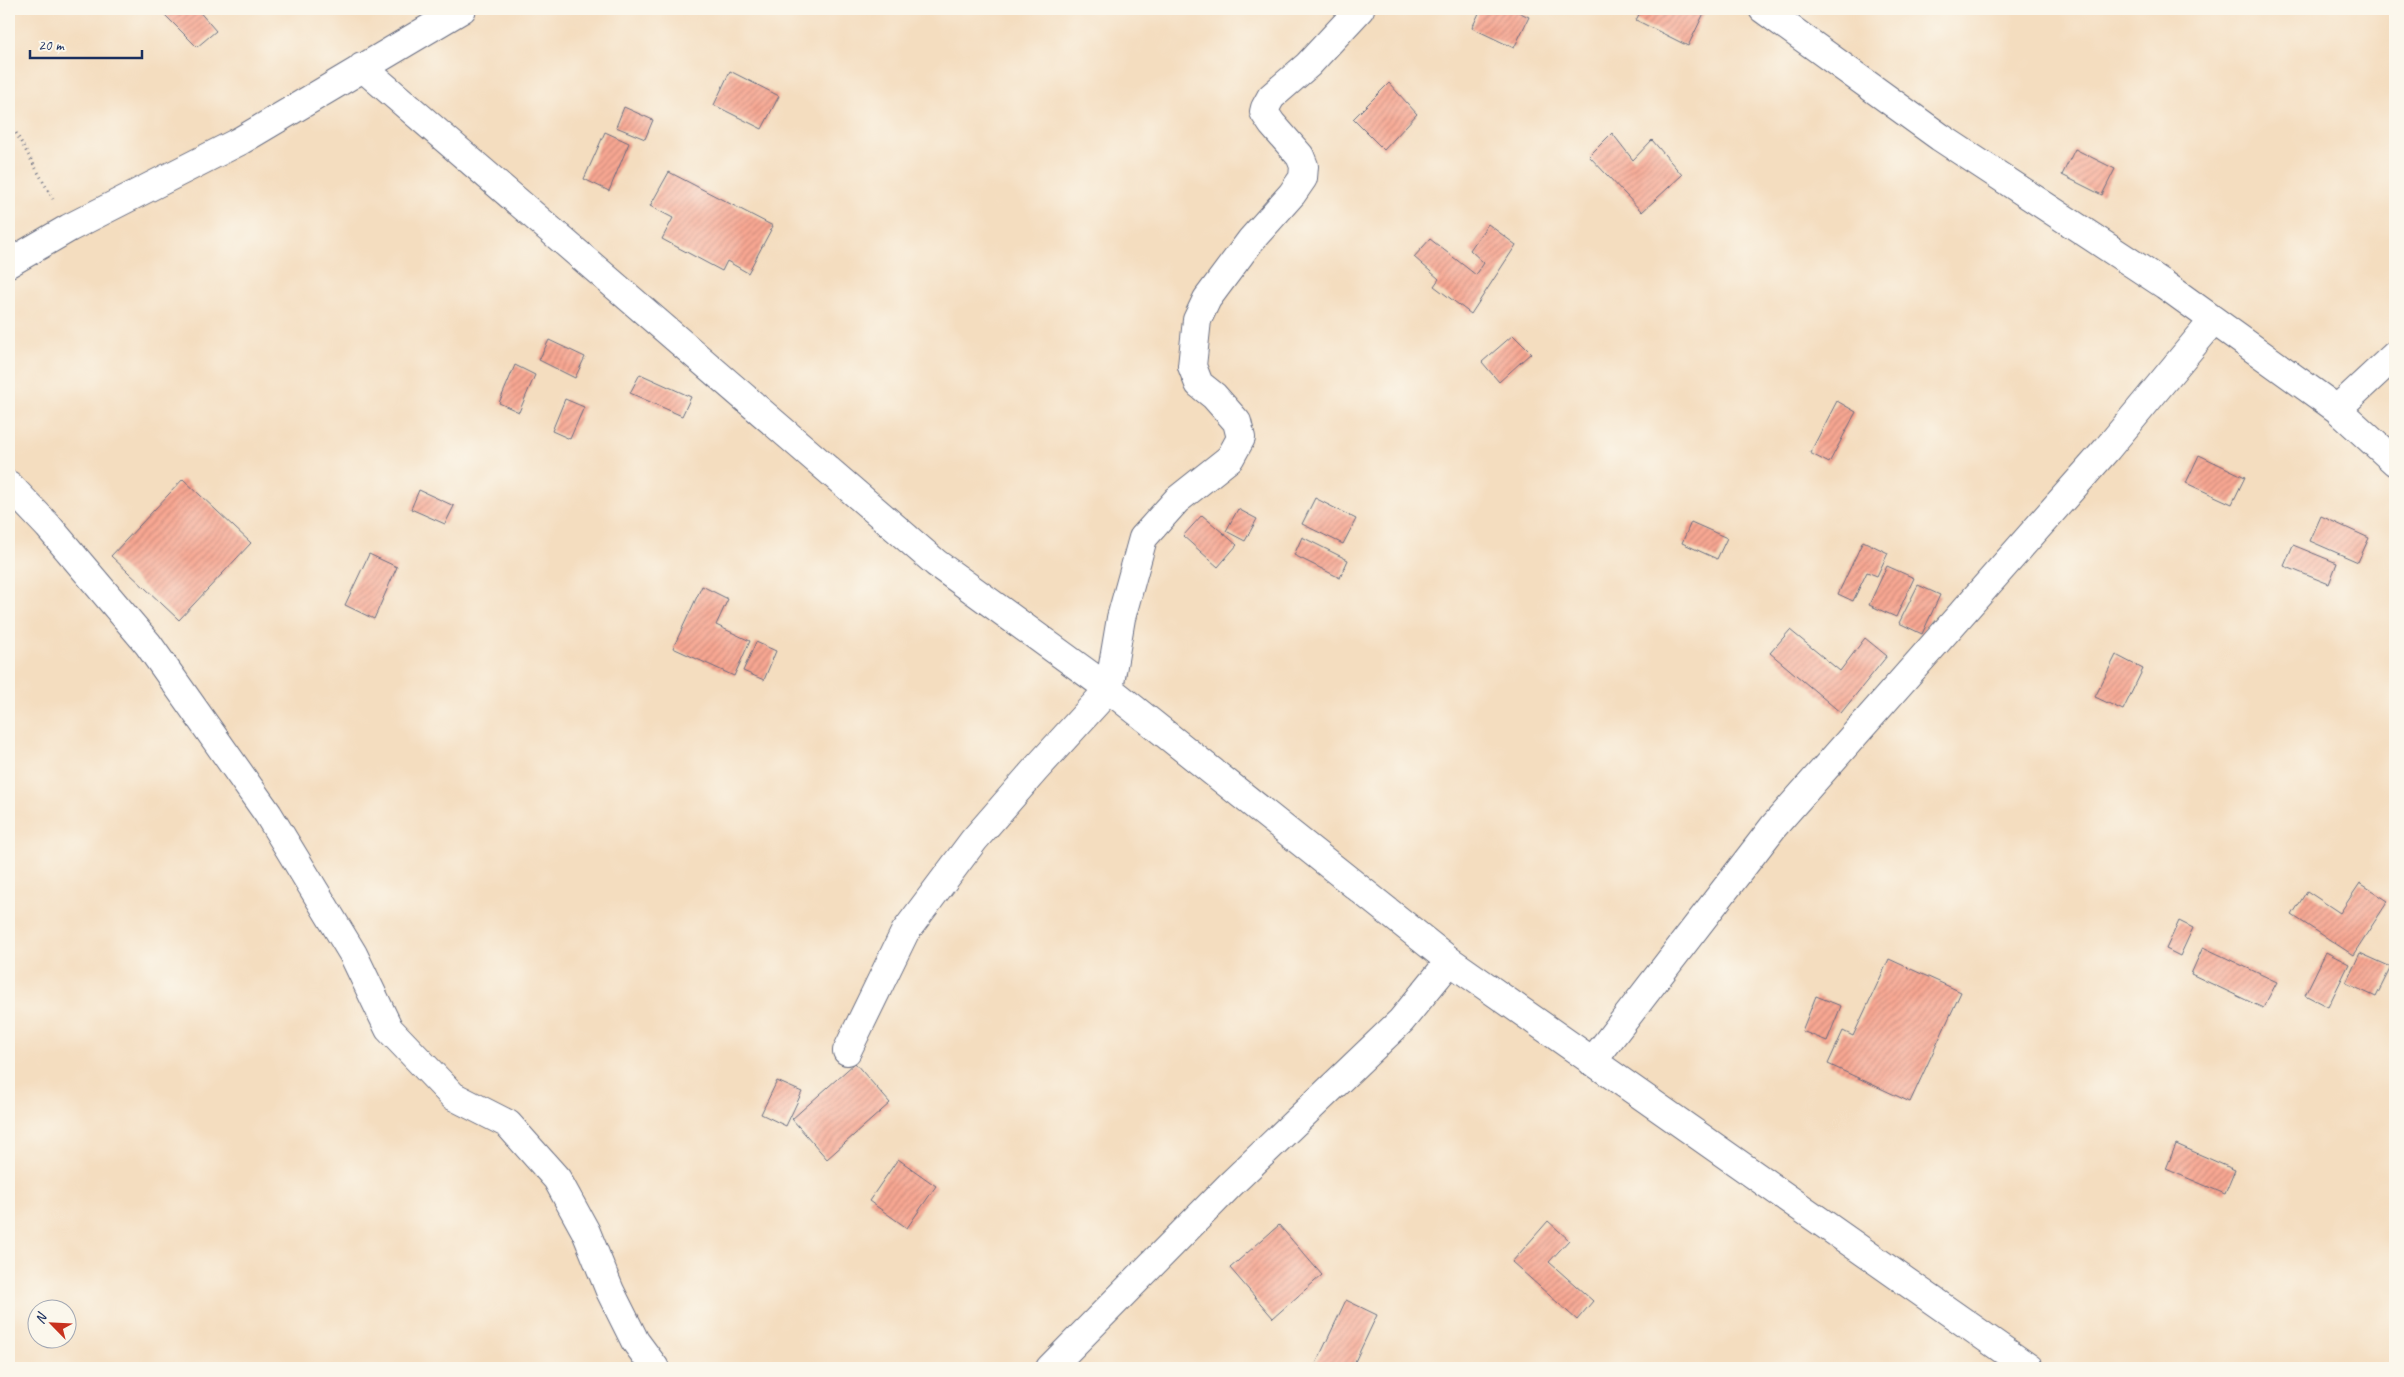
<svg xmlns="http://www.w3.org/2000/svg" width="2404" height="1377" font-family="Caveat,sans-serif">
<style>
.building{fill:url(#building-hatch)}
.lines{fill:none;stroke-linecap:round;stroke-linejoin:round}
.minor-casing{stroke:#676c80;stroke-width:30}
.secondary-casing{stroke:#676c80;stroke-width:30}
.path{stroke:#676c80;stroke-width:3;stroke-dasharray:1 4;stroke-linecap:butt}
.minor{stroke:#fff;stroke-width:28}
.secondary{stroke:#fff;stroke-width:28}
</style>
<defs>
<pattern id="building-hatch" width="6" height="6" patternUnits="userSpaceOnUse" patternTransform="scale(1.25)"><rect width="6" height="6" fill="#f8a792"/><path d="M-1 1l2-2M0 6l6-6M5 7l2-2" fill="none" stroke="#c8887a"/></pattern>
</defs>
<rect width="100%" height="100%" fill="#fbf7ec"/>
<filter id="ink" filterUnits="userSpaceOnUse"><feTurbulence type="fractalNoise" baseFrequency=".02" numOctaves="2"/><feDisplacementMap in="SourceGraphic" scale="10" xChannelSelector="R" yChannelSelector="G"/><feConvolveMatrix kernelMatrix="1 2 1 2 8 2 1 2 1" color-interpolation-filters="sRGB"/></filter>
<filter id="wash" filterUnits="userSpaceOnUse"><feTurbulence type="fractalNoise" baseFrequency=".0096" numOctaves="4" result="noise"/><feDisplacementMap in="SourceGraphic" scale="20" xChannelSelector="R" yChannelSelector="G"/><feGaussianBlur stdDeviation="1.12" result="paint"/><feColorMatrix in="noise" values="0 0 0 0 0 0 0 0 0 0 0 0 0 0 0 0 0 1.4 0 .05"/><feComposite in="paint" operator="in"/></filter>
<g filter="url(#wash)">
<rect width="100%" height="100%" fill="#f4ddbf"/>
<g id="blocks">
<!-- building -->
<path class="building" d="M 159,9 L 197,9 L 216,31 L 197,47 Z
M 1481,9 L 1512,9 L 1529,17 L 1514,48 L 1472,28 Z
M 1642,9 L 1706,9 L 1688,46 L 1636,20 Z
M 730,71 L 779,96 L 762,129 L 714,105 Z
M 1389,83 L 1417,114 L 1384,150 L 1353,119 Z
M 624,107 L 653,120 L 645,139 L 616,127 Z
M 605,132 L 629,143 L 609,191 L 584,179 Z
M 1612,133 L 1633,160 L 1652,140 L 1682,175 L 1642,212 L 1589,156 Z
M 2075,149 L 2115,169 L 2102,195 L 2062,175 Z
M 669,172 L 773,226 L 748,273 L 727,261 L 722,271 L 662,239 L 673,218 L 650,206 Z
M 1488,224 L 1516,245 L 1471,314 L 1434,286 L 1439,279 L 1414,257 L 1430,239 L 1476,275 L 1484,263 L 1470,250 Z
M 1513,335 L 1531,353 L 1499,382 L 1482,362 Z
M 549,340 L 585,357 L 575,378 L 539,360 Z
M 515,365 L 535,375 L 519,412 L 499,403 Z
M 640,374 L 691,397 L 682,416 L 630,393 Z
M 565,399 L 584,407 L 570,439 L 552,431 Z
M 1837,401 L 1856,412 L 1829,463 L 1810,453 Z
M 2199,455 L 2245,477 L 2232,504 L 2186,483 Z
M 183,479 L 251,543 L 179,620 L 111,556 Z
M 419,490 L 454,506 L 445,524 L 411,509 Z
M 1315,498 L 1356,519 L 1343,544 L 1302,524 Z
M 1238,509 L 1257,519 L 1245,541 L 1226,531 Z
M 1202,515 L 1237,545 L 1218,567 L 1183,536 Z
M 2321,516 L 2369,538 L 2358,562 L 2310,541 Z
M 1691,522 L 1727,538 L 1717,559 L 1682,543 Z
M 1302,537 L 1348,560 L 1340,578 L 1294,555 Z
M 1863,541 L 1888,553 L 1877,576 L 1867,572 L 1853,601 L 1838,594 Z
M 2293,545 L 2337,563 L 2329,584 L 2284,566 Z
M 369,554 L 397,567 L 374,619 L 345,605 Z
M 1887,566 L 1914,578 L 1896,617 L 1869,605 Z
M 1918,585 L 1940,595 L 1922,634 L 1899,623 Z
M 702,586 L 728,599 L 716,625 L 750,641 L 734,676 L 673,648 Z
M 1790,630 L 1840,671 L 1865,638 L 1887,656 L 1841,713 L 1770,653 Z
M 756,642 L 776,651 L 764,680 L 743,671 Z
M 2116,655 L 2143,669 L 2123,710 L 2095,697 Z
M 2360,883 L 2388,901 L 2353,955 L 2292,915 L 2307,891 L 2340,913 Z
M 2179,921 L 2193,928 L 2180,956 L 2166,949 Z
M 2203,947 L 2277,982 L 2263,1008 L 2191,974 Z
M 2326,952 L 2349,964 L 2328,1007 L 2305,995 Z
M 2360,953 L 2391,967 L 2376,997 L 2346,983 Z
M 1889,959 L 1961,992 L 1910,1102 L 1828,1064 L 1843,1031 L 1853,1036 Z
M 1816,996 L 1841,1006 L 1827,1041 L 1802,1031 Z
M 855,1063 L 890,1103 L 827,1159 L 792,1119 Z
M 777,1081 L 802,1092 L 786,1126 L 761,1114 Z
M 2176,1144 L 2235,1170 L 2225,1194 L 2166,1169 Z
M 898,1159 L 936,1186 L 907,1228 L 869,1201 Z
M 1548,1221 L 1569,1240 L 1549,1262 L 1593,1301 L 1577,1320 L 1512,1262 Z
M 1279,1225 L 1322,1275 L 1273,1318 L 1230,1268 Z
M 1346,1300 L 1377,1315 L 1352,1368 L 1314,1368 Z"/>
</g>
</g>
<g filter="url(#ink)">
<use href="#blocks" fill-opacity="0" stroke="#676c80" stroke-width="1"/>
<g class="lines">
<defs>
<path id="minor" d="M 1763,9 L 1940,137 L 2165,285 L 2337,409 L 2395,462
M 362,67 L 936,563 L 1109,689 L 1450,961 L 2029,1368
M 2337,409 L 2395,355
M 9,485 L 48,526 L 148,644 L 268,814 L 353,954 L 389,1029 L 453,1096 L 508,1124 L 557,1179 L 586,1232 L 610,1291 L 635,1341 L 655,1368
M 847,1051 L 905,932 L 974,840 L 1035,770 L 1109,689 L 1121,618 L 1143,538 L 1177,500 L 1230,458 L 1241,438 L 1237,422 L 1214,396 L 1199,384 L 1192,366 L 1197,320 L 1207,299 L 1251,240 L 1292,194 L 1303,178 L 1304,166 L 1300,156 L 1272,124 L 1264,112 L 1265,108 L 1271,97 L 1308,65 L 1360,9
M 1592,1062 L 1774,826 L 2107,449 L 2213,321
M 1050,1368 L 1230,1185 L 1401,1021 L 1450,961"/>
<path id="secondary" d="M 9,263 L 69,228 L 240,141 L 462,9"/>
</defs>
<!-- minor casing -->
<use href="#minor" class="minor-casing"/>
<!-- secondary casing -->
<use href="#secondary" class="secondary-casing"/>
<!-- path -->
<path class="path" d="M 9,126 L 16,133 L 53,199"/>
<!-- minor -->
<use href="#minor" class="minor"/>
<!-- secondary -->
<use href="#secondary" class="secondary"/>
</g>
</g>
<!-- margin -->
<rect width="2404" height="1377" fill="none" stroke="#fbf7ec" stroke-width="30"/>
<!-- north arrow -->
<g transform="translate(52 1324) rotate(294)"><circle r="24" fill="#fbf7ec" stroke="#a1a7b3"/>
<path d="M0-4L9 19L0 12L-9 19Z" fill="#c8321e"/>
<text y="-8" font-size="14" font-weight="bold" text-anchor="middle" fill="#1b2f5e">N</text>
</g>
<!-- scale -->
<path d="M30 50v8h112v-8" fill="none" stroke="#1b2f5e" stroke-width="2.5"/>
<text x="38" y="50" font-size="15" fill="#1b2f5e" stroke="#fbf7ec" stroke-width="4" paint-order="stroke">20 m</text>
</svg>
